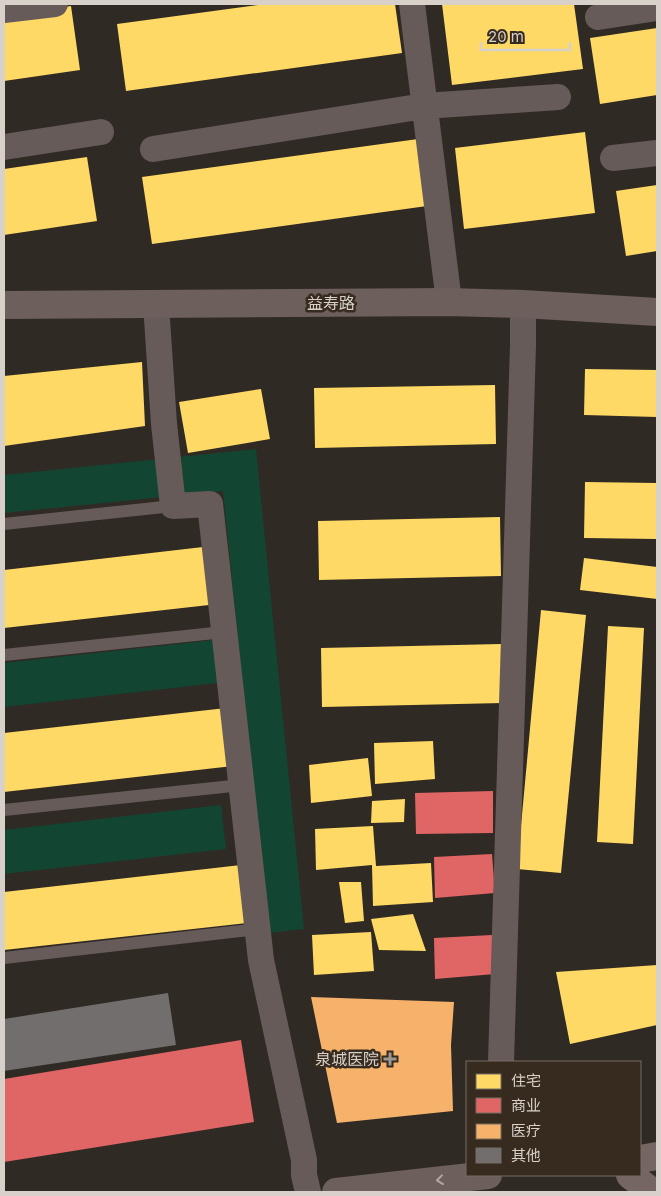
<svg xmlns="http://www.w3.org/2000/svg" width="661" height="1196" font-family="Inter,'Noto Sans SC',sans-serif">
<style>
.green{fill:#124532}
.homes{fill:#ffd966}
.shops{fill:#e06666}
.health{fill:#f6b26b}
.building{fill:#726e6e}
.lines{fill:none;stroke-linecap:round;stroke-linejoin:round}
.lane{stroke:#675b5a;stroke-width:12}
.street{stroke:#675b5a;stroke-width:26}
.secondary{stroke:#6c5f5c;stroke-width:28}
.primary{stroke:#756663;stroke-width:28}
.oneway{stroke:#b2a9a3}
.poi-dot{fill:#9d978f;stroke:#362b1e;stroke-width:2}
.labels{text-anchor:middle;stroke-width:5;stroke-linejoin:round;paint-order:stroke}
.street-label{font-size:16px;fill:#d8d1c9;stroke:#362b1e}
.poi-label{font-size:16px;fill:#d8d1c9;stroke:#362b1e;text-anchor:end}
</style>
<rect width="100%" height="100%" fill="#302a24"/>
<!-- green -->
<path class="green" d="M 256,449 L 304,929 L 268,933 L 223,491 L 4,513 L 4,475 Z
M 214,640 L 218,683 L 4,707 L 4,663 Z
M 221,805 L 226,849 L 4,874 L 4,830 Z"/>
<!-- homes -->
<path class="homes" d="M 266,4 L 395,4 L 402,53 L 126,91 L 117,24 Z
M 442,4 L 574,4 L 583,69 L 452,85 Z
M 71,6 L 80,70 L 4,81 L 4,16 Z
M 657,28 L 657,95 L 600,104 L 590,38 Z
M 585,132 L 595,213 L 464,229 L 455,148 Z
M 418,139 L 427,206 L 152,244 L 142,177 Z
M 87,157 L 97,221 L 4,235 L 4,169 Z
M 657,185 L 657,251 L 626,256 L 616,191 Z
M 142,362 L 145,426 L 4,446 L 4,376 Z
M 585,369 L 657,370 L 657,417 L 584,415 Z
M 495,385 L 496,444 L 315,448 L 314,388 Z
M 261,389 L 270,439 L 188,453 L 179,402 Z
M 585,482 L 657,483 L 657,539 L 584,538 Z
M 500,517 L 501,576 L 319,580 L 318,521 Z
M 203,547 L 209,605 L 4,628 L 4,570 Z
M 584,558 L 657,567 L 657,599 L 580,590 Z
M 541,610 L 586,615 L 561,873 L 517,869 Z
M 608,626 L 644,628 L 633,844 L 597,842 Z
M 501,644 L 503,703 L 322,707 L 321,648 Z
M 226,708 L 233,766 L 4,792 L 4,733 Z
M 433,741 L 435,779 L 375,784 L 374,743 Z
M 368,758 L 372,796 L 311,803 L 309,765 Z
M 405,799 L 404,822 L 371,823 L 372,801 Z
M 373,826 L 376,866 L 431,863 L 433,902 L 373,906 L 372,865 L 316,870 L 315,829 Z
M 241,865 L 247,923 L 4,950 L 4,892 Z
M 339,882 L 361,882 L 364,921 L 345,923 Z
M 413,914 L 426,951 L 379,950 L 371,919 Z
M 371,932 L 374,971 L 314,975 L 312,935 Z
M 657,965 L 657,1025 L 570,1044 L 556,972 Z"/>
<!-- shops -->
<path class="shops" d="M 493,791 L 493,833 L 416,834 L 415,793 Z
M 492,854 L 495,893 L 435,898 L 434,857 Z
M 492,935 L 495,974 L 435,979 L 434,938 Z
M 241,1040 L 254,1122 L 4,1162 L 4,1079 Z"/>
<!-- health -->
<path class="health" d="M 311,997 L 454,1002 L 451,1045 L 453,1111 L 337,1123 Z"/>
<!-- building -->
<path class="building" d="M 168,993 L 176,1045 L 4,1071 L 4,1019 Z"/>
<g class="lines">
<!-- lane -->
<path class="lane" d="M 4,524 L 173,506
M 4,655 L 224,632
M 4,810 L 242,785
M 4,958 L 258,929"/>
<!-- street -->
<path class="street" d="M 412,4 L 449,302
M 4,10 L 55,4
M 598,17 L 657,8
M 4,147 L 101,132
M 153,149 L 424,106 L 558,97
M 613,158 L 657,153
M 156,304 L 164,424 L 173,506 L 210,504 L 261,960 L 304,1160 L 304,1175 L 308,1192
M 501,1062 L 523,345 L 523,304"/>
<!-- secondary -->
<path class="secondary" d="M 4,305 L 449,302 L 523,304 L 657,312
M 336,1192 L 488,1175"/>
<!-- primary -->
<path class="primary" d="M 640,1159 L 657,1156
M 630,1175 L 651,1191"/>
</g>
<!-- one-way arrows -->
<defs><path id="oneway-chevron" d="M-2-3.5L2.5 0L-2 3.5" fill="none" stroke-width="1.6" stroke-linecap="round" stroke-linejoin="round" transform="scale(1.25)"/></defs>
<use class="oneway" href="#oneway-chevron" transform="translate(440 1180) rotate(173)"/>
<!-- markers -->
<path class="poi-dot" d="M387.5 1051.5h5v5h5v5h-5v5h-5v-5h-5v-5h5z"/>
<g class="labels">
<!-- street labels -->
<g class="street-label">
<text x="331" y="309">益寿路</text>
</g>
<!-- poi labels -->
<g class="poi-label">
<text x="379" y="1065">泉城医院</text>
</g>
</g>
<!-- border -->
<rect width="661" height="1196" fill="none" stroke="#d8d1c9" stroke-width="10"/>
<!-- legend -->
<rect x="466" y="1061" width="175" height="115" fill="#362b1e" stroke="#776d62"/>
<rect x="476" y="1074" width="25" height="15" fill="#ffd966" stroke="#776d62"/>
<text x="511" y="1086" font-size="15" fill="#d8d1c9">住宅</text>
<rect x="476" y="1098" width="25" height="15" fill="#e06666" stroke="#776d62"/>
<text x="511" y="1111" font-size="15" fill="#d8d1c9">商业</text>
<rect x="476" y="1124" width="25" height="15" fill="#f6b26b" stroke="#776d62"/>
<text x="511" y="1136" font-size="15" fill="#d8d1c9">医疗</text>
<rect x="476" y="1148" width="25" height="15" fill="#726e6e" stroke="#776d62"/>
<text x="511" y="1161" font-size="15" fill="#d8d1c9">其他</text>
<!-- scale -->
<path d="M481 42v8h89v-8" fill="none" stroke="#d8d1c9" stroke-width="2.5"/>
<text x="488" y="42" font-size="15" fill="#d8d1c9" stroke="#362b1e" stroke-width="4" paint-order="stroke">20 m</text>
</svg>
